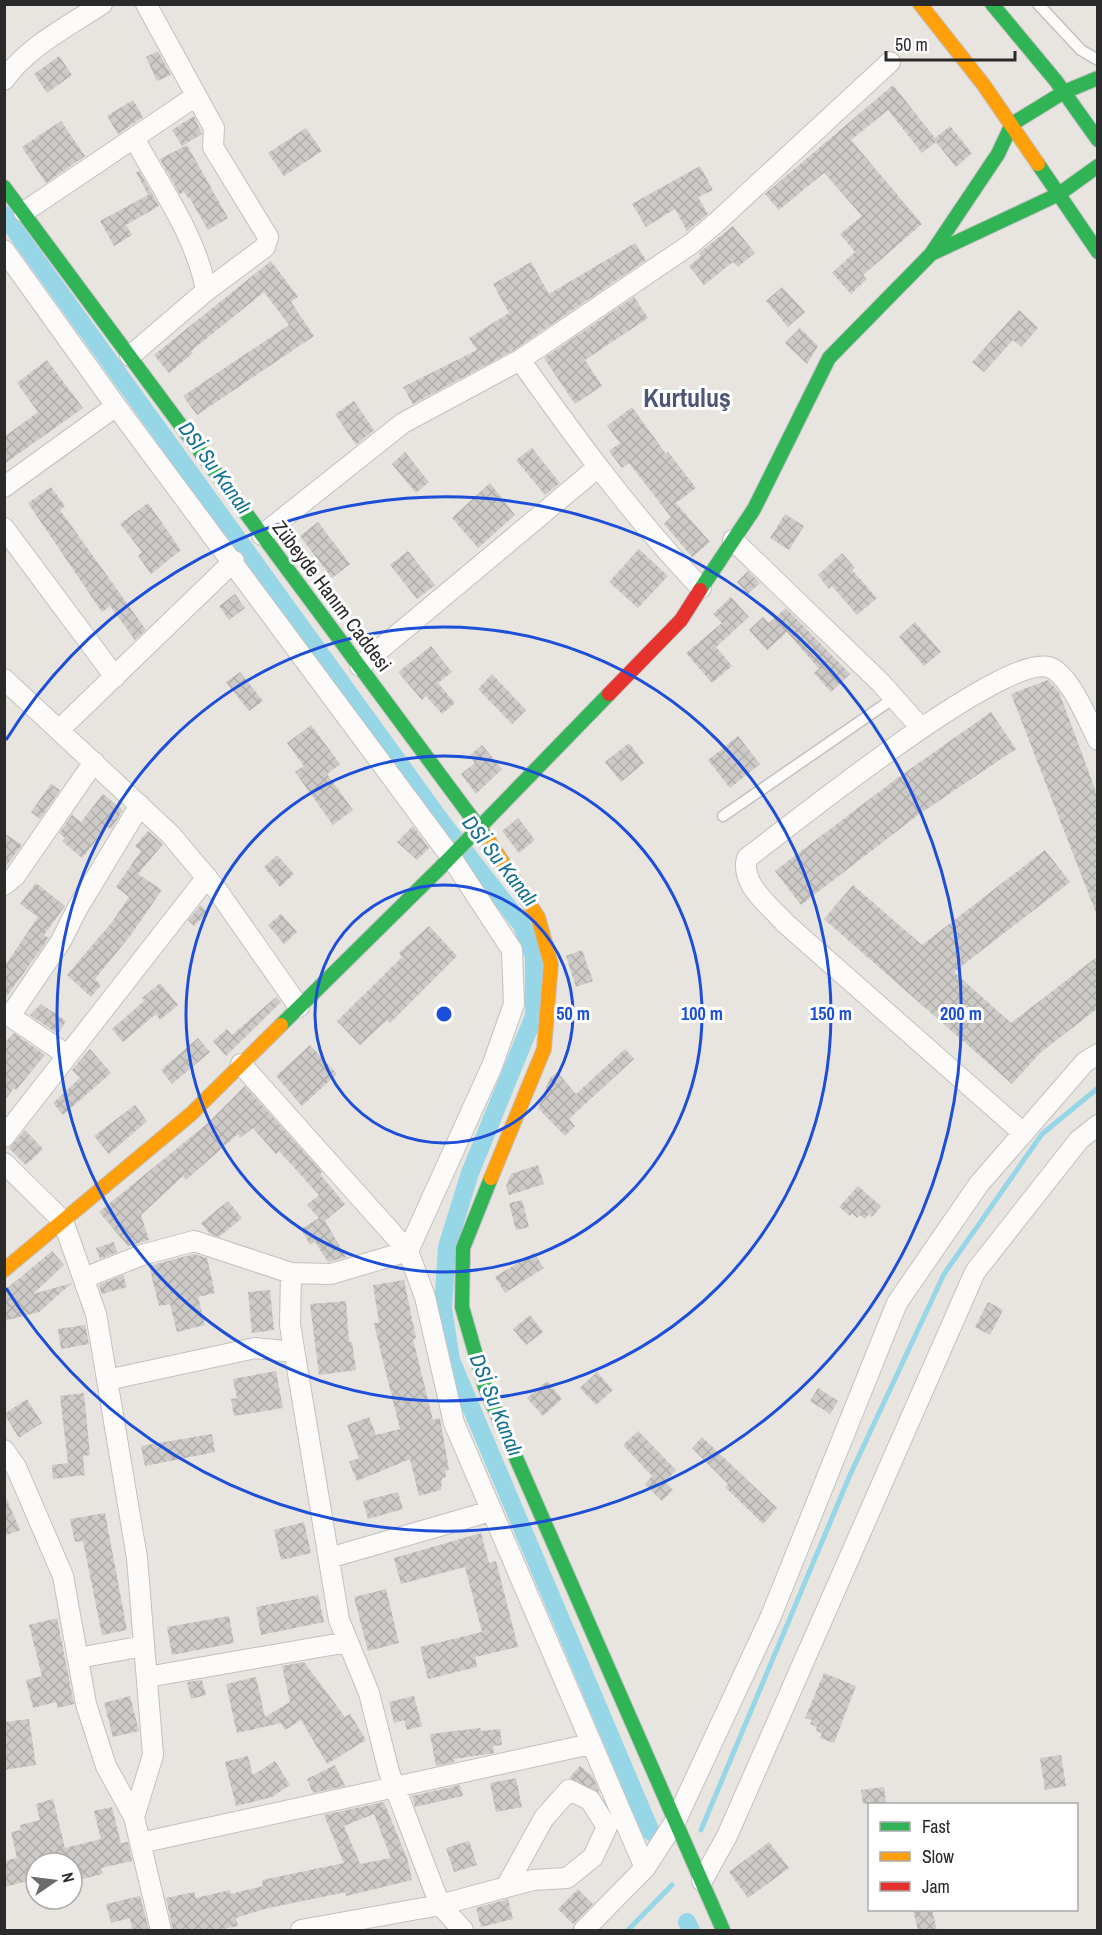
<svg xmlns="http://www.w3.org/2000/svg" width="1102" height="1935" font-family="'Archivo Narrow',sans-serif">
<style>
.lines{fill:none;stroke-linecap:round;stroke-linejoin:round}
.stream{stroke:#97d6e6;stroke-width:5}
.canal{stroke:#97d6e6;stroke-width:18}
.building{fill:url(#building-cross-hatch);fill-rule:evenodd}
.lane-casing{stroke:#c2c1c1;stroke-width:13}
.street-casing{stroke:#c2c1c1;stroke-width:22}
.fast-casing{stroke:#c2c1c1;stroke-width:16}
.slow-casing{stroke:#c2c1c1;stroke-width:16}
.jam-casing{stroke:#c2c1c1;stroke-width:16}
.lane{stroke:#fcfbfa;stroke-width:10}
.street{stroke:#fcfbfa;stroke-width:20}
.fast{stroke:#30b455;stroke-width:14}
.slow{stroke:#ff9f0a;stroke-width:14}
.jam{stroke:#e5322d;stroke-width:14}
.ring{fill:none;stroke:#1d4ed8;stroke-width:3}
.labels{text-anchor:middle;stroke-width:6;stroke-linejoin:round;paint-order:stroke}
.street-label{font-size:20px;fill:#2a2a2a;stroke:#fff}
.water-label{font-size:21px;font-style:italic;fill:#146f93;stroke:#fff}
.district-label{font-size:26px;font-weight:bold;fill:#4c5778;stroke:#fff}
.centre{fill:#1d4ed8;stroke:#fff;stroke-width:3}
.ring-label{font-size:18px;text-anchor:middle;font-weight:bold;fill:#1d4ed8;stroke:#fff;stroke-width:6;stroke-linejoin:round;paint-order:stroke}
</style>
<defs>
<pattern id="building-cross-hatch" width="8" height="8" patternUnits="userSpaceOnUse" patternTransform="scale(1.5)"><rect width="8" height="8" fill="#cdcac7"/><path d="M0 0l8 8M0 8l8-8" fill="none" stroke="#b0aeab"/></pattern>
</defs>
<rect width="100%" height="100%" fill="#e8e4e0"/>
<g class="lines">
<!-- stream -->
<path class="stream" d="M 701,1830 L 850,1475 L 944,1274 L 1042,1134 L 1098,1088
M 628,1930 L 672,1885"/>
<!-- canal -->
<path class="canal" d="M 4,215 L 441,821 L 522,925 L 534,957 L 534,1016 L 470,1173 L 447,1247 L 443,1308 L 451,1360 L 651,1832
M 687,1922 L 691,1930"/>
</g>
<!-- building -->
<path class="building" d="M 158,51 L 171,75 L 157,81 L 146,57 Z
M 59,56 L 72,75 L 47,93 L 34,74 Z
M 893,85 L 935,138 L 950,126 L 972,153 L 956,167 L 936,142 L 922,153 L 888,110 L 851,140 L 922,224 L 863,275 L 867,279 L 851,294 L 832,273 L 855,252 L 840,234 L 862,216 L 827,176 L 824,173 L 779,210 L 765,194 Z
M 133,100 L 143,117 L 118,134 L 107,116 Z
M 194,116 L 202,134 L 182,146 L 172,130 Z
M 61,121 L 85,156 L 46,183 L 22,147 Z
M 306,128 L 322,151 L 284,176 L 268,153 Z
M 187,145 L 228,218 L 208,230 L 189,197 L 188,198 L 184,192 L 180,194 L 160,159 Z
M 700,166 L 713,190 L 698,197 L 708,214 L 687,231 L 675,209 L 646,227 L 632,204 Z
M 139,171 L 159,206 L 126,225 L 132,235 L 114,246 L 100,221 L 148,195 L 136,172 Z
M 733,226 L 755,253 L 738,267 L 733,262 L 704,285 L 689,266 L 701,256 L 699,253 Z
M 635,243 L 646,260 L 514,350 L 413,404 L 403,387 L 477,350 L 469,338 L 509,313 L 493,284 L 531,262 L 549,294 Z
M 271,261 L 298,297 L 291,302 L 314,336 L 197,415 L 183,396 L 289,325 L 264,292 L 191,351 L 193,353 L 169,373 L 154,355 Z
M 782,287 L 805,312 L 788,327 L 766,301 Z
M 634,297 L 648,318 L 585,360 L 602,386 L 575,404 L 544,358 Z
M 1019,310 L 1038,328 L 1021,347 L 1013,340 L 984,372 L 972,362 Z
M 800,328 L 818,346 L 807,364 L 785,343 Z
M 47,360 L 83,408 L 4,464 L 4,437 L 38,412 L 17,383 Z
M 354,401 L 374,430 L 356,445 L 335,414 Z
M 632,407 L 666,454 L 668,452 L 696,488 L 676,503 L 710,542 L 692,557 L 664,524 L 671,517 L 629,463 L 622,468 L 609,451 L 620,443 L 607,426 Z
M 532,448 L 560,483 L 545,495 L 516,460 Z
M 405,452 L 429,482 L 416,493 L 392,464 Z
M 490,483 L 515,515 L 478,548 L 452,518 Z
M 51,487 L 65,506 L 60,510 L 146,630 L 135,640 L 110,606 L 102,612 L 28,503 Z
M 148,503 L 181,550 L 151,574 L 138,556 L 142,552 L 120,524 Z
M 785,514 L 804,526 L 789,550 L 770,538 Z
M 318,522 L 350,564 L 332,578 L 300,536 Z
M 639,549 L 668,576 L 638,608 L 609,582 Z
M 408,551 L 435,585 L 417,599 L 390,565 Z
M 842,553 L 855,568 L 852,570 L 877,598 L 857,615 L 832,586 L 829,589 L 818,575 Z
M 748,571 L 760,583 L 748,594 L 737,582 Z
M 235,594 L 245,608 L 229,620 L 219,606 Z
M 731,597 L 749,617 L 716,647 L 732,666 L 712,683 L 686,653 L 722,623 L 713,614 Z
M 786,608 L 850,674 L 831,692 L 814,673 L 819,669 L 787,632 L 767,650 L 749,630 L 763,617 L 769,623 Z
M 915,622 L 941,652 L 924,666 L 899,637 Z
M 431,646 L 452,672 L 438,683 L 455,703 L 442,714 L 426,696 L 422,700 L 398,672 Z
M 240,672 L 263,701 L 249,711 L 226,682 Z
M 492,674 L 526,710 L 512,724 L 478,689 Z
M 1048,680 L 1059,692 L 1098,797 L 1098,918 L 1011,694 Z
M 991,712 L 1016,749 L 918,815 L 801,905 L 775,871 L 896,779 Z
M 311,725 L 340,764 L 327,774 L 353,810 L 333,825 L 295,772 L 304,766 L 287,743 Z
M 738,736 L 760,764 L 730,788 L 708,760 Z
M 629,743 L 644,763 L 621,782 L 605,762 Z
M 482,745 L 502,769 L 476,794 L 461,774 L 475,763 L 469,756 Z
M 51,784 L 60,790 L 40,819 L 31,812 Z
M 103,794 L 123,810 L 111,829 L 107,827 L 82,858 L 62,841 L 65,838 L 59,833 L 72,815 L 81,822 Z
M 518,818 L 535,840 L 519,853 L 502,831 Z
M 413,826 L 429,848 L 417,860 L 397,842 Z
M 148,831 L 163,844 L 138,874 L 162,890 L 130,936 L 95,979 L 101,985 L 91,997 L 67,975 L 112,922 L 129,897 L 116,887 L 141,851 L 135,846 Z
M 4,833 L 22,845 L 4,869 Z
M 1045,850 L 1070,882 L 954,972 L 1011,1023 L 1098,956 L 1098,1008 L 1040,1053 L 1012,1084 L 824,919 L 853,885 L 922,945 Z
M 277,855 L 294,874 L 280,887 L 264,867 Z
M 36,883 L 65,906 L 44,935 L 49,938 L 4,1000 L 4,967 L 38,917 L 20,904 Z
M 201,905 L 208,913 L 194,926 L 188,920 Z
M 281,914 L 297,932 L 284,944 L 268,925 Z
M 429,926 L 457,956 L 390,1023 L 387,1020 L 360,1045 L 337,1021 L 402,957 L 399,953 Z
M 582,950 L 593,981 L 576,987 L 566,956 Z
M 160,983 L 178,1005 L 160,1020 L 156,1014 L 123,1042 L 112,1029 L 144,1001 L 142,998 Z
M 276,997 L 281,1002 L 226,1056 L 213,1041 L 227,1029 L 232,1035 Z
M 41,1004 L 66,1021 L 58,1034 L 30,1015 Z
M 14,1033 L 45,1055 L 16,1090 L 14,1088 L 4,1101 L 4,1043 Z
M 198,1038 L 210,1052 L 172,1084 L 161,1070 Z
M 310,1045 L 337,1074 L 302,1106 L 276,1076 Z
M 90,1049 L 111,1073 L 63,1115 L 53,1103 L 80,1078 L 72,1070 Z
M 625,1049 L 634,1059 L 569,1119 L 575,1126 L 565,1136 L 538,1108 L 550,1078 L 557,1072 L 576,1094 Z
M 245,1086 L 322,1172 L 320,1174 L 345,1204 L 325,1221 L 346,1257 L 328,1262 L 315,1242 L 310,1245 L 301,1229 L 319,1218 L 307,1205 L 319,1195 L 279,1151 L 276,1154 L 253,1128 L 240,1138 L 238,1134 L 186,1180 L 183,1176 L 141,1215 L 149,1240 L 128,1246 L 99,1212 L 208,1123 Z
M 135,1105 L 147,1121 L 109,1154 L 94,1136 Z
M 25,1130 L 43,1149 L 26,1165 L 9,1148 Z
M 538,1165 L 544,1184 L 509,1195 L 506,1186 L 511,1174 Z
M 858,1186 L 881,1206 L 872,1217 L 869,1214 L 865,1219 L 860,1215 L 857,1218 L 852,1213 L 850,1216 L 839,1207 Z
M 522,1200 L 529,1227 L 516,1230 L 509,1203 Z
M 228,1201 L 242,1218 L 219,1237 L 210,1234 L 201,1223 Z
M 114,1242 L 117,1252 L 100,1259 L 96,1248 Z
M 52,1251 L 64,1265 L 33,1294 L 72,1283 L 39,1312 L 4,1321 L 4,1291 Z
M 534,1253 L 544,1268 L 505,1293 L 495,1277 Z
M 194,1254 L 207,1258 L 215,1293 L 198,1297 L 205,1325 L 177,1332 L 170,1304 L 159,1306 L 149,1266 Z
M 123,1275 L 127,1287 L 102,1294 L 99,1285 Z
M 404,1280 L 416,1338 L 413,1339 L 433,1420 L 440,1418 L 449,1470 L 445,1471 L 446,1477 L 442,1478 L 441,1490 L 419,1496 L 410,1459 L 357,1481 L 349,1462 L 359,1458 L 347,1425 L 369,1417 L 376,1435 L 400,1429 L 379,1345 L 374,1323 L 379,1322 L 373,1285 Z
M 270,1290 L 274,1330 L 252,1333 L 248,1292 Z
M 346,1301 L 349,1342 L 352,1342 L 356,1370 L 319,1375 L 310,1304 Z
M 988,1302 L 1003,1310 L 990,1335 L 975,1327 Z
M 530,1315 L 543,1332 L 526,1345 L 513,1329 Z
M 85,1325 L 89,1344 L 61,1349 L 58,1329 Z
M 276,1371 L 283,1408 L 234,1416 L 231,1399 L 237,1398 L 233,1379 Z
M 597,1372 L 613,1390 L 596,1405 L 580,1388 Z
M 547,1381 L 562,1399 L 543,1416 L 527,1398 Z
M 818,1388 L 838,1401 L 830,1414 L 810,1401 Z
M 84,1393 L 90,1455 L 83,1456 L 85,1475 L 53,1479 L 52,1465 L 68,1463 L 60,1396 Z
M 27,1399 L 42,1423 L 19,1438 L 4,1414 Z
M 638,1431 L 676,1470 L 665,1482 L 673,1490 L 662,1501 L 645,1484 L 652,1476 L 623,1445 Z
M 212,1434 L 215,1452 L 145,1466 L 141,1446 Z
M 702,1437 L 777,1508 L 763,1524 L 725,1487 L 728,1484 L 692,1448 Z
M 398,1492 L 403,1509 L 368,1519 L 363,1501 Z
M 4,1493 L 20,1530 L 4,1536 Z
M 105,1513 L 127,1630 L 102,1635 L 83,1541 L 75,1542 L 70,1519 Z
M 304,1522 L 311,1553 L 281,1560 L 274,1530 Z
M 481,1533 L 489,1563 L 496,1561 L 518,1647 L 475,1657 L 477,1667 L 428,1679 L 420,1647 L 482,1632 L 465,1567 L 401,1584 L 394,1558 Z
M 386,1589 L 399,1643 L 368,1651 L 354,1597 Z
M 318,1595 L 324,1622 L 261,1635 L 256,1607 Z
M 229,1616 L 234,1643 L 172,1655 L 167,1627 Z
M 57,1618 L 74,1704 L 58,1708 L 56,1702 L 33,1708 L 26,1680 L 42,1676 L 29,1625 Z
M 304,1662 L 345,1717 L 350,1714 L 366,1740 L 327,1764 L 301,1720 L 285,1730 L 281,1723 L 237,1733 L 226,1684 L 256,1677 L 265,1717 L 290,1702 L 282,1666 Z
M 824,1673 L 856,1686 L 834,1743 L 820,1738 L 822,1733 L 816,1731 L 817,1727 L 810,1724 L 812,1720 L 805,1718 Z
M 202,1680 L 206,1695 L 191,1699 L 187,1682 Z
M 130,1696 L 139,1731 L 113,1737 L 104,1703 Z
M 414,1696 L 422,1726 L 407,1730 L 404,1720 L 394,1723 L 389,1702 Z
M 29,1719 L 36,1765 L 4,1770 L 4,1722 Z
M 480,1728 L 481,1731 L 500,1729 L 502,1745 L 493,1746 L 494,1753 L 454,1759 L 454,1762 L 436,1766 L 430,1734 Z
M 1061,1755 L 1066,1786 L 1045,1790 L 1040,1758 Z
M 248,1756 L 253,1775 L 275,1761 L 290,1785 L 272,1797 L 236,1806 L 225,1762 Z
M 335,1765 L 345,1786 L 313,1793 L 307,1779 Z
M 580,1766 L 593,1777 L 600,1793 L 569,1778 Z
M 516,1778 L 522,1807 L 496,1812 L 490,1783 Z
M 460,1785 L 463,1796 L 415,1807 L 412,1796 Z
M 884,1787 L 886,1804 L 863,1804 L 861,1790 Z
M 53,1799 L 65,1848 L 101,1839 L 94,1811 L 112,1807 L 121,1843 L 128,1842 L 132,1861 L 101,1868 L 103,1874 L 74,1881 L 72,1863 L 32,1863 L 36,1879 L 4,1887 L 4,1861 L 17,1858 L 11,1832 L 21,1830 L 20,1825 L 40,1820 L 36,1804 Z
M 384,1802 L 408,1861 L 412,1880 L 346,1896 L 346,1892 L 264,1909 L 236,1918 L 238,1926 L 218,1930 L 173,1930 L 166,1898 L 194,1892 L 196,1898 L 230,1890 L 230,1894 L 263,1886 L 262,1880 L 344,1863 L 324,1815 ZM 374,1814 L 391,1858 L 360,1864 L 344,1826 Z
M 469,1841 L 477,1865 L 454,1872 L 446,1848 Z
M 769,1842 L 789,1868 L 748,1898 L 729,1872 Z
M 578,1889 L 593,1904 L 573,1924 L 558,1909 Z
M 140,1896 L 149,1930 L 132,1930 L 130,1918 L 111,1923 L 106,1904 Z
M 508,1899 L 513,1919 L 481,1927 L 476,1908 Z
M 913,1910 L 932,1910 L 937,1930 L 918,1930 Z"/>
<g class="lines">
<defs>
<path id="lane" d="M 1038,4 L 1081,50 L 1098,60
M 723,816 L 894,698"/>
<path id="street" d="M 146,4 L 214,128 L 213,147 L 268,237 L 265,247 L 206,291
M 4,80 C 28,46 69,26 102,4
M 24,212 L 196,96
M 4,250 L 116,406 L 451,857 L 512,950 L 514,1004 L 492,1066 L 408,1251 L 331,1274 L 291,1273 L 194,1241 L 142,1255 L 84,1278
M 130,356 L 206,291 C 197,237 160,186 134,138
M 520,360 C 577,440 633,517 701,588
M 4,487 L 116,406
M 4,528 L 115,677
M 262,535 L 403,423 L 520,360 L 691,244 L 718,221 L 890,62
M 733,540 L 880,682 L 921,728
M 360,666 L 597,468
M 4,679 L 171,835 L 217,890 L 299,1007
M 59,730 L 234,561
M 4,885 L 15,876 L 94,762
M 4,1012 L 67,1055
M 10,1016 L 61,941 L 77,909 L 140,805
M 241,1064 L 408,1251 L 425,1297 L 454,1423 L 645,1868
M 1023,1133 L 785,923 C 769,905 740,884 747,858 C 793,824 1001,655 1048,667 C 1069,672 1088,721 1098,740
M 4,1137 L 207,877
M 4,1163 L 63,1221 L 96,1314 L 137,1558 L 153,1755 L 134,1817 L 161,1930
M 291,1273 L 290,1325 L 339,1620 L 369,1693 L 389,1772 L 440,1905 L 463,1930
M 107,1380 L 255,1348 L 294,1352
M 4,1450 L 16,1467 L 63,1576 L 86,1704 L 106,1766 L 134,1817
M 329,1558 L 491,1511
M 78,1658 L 144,1646
M 147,1677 L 348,1642
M 140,1843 L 591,1744
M 702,1881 L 727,1836 L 975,1272 L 1079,1140 L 1098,1125
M 301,1930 L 440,1905 L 533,1880 L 567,1878 L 593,1857 L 607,1827 L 590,1800 L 569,1790 L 544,1818 L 507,1885
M 584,1930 L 645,1868 L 676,1820 L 771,1616 L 897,1303 L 979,1184 L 1085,1062 L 1098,1054"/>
<path id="fast" d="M 992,4 L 1056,81 L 1098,140
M 1038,164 L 1098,252
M 4,187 L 489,841
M 931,254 L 1059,194 L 1098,166
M 700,590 L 754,509 L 829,358 L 931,254 L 998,154 L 1012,124 L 1064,92 L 1098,78
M 281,1025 L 440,868 L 609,694
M 491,1178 L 463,1248 L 462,1307 L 485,1387 L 723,1930"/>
<path id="slow" d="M 920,4 L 983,84 L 1038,164
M 489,841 L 538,917 L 551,964 L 544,1049 L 491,1178
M 4,1270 L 191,1114 L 281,1025"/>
<path id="jam" d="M 609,694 L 681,620 L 700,590"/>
</defs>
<!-- lane casing -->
<use href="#lane" class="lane-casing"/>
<!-- street casing -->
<use href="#street" class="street-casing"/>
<!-- fast casing -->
<use href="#fast" class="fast-casing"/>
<!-- slow casing -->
<use href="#slow" class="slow-casing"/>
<!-- jam casing -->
<use href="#jam" class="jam-casing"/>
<!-- lane -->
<use href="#lane" class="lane"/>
<!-- street -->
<use href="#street" class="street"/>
<!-- fast -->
<use href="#fast" class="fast"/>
<!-- slow -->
<use href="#slow" class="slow"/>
<!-- jam -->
<use href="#jam" class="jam"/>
</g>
<!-- distance rings -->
<g class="ring">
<circle cx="444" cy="1014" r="129"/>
<circle cx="444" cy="1014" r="258"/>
<circle cx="444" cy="1014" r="387"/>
<path d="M6 740A517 517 0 1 1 6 1288"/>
</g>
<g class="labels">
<!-- street labels -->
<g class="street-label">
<text transform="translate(332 596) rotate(53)" y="7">Zübeyde Hanım Caddesi</text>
</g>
<!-- water labels -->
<g class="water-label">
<text transform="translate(215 468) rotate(54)" y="7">DSİ Su Kanalı</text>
<text transform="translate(500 861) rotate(52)" y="7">DSİ Su Kanalı</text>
<text transform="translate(496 1405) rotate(68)" y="7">DSİ Su Kanalı</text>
</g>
<!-- district labels -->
<g class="district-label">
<text x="687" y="407">Kurtuluş</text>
</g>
</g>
<circle cx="444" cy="1014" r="9" class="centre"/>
<g class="ring-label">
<text x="573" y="1020">50 m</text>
<text x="702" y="1020">100 m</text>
<text x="831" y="1020">150 m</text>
<text x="961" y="1020">200 m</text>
</g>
<!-- border -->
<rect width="1102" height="1935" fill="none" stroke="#2a2a2a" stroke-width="12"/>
<!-- legend -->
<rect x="868" y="1803" width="210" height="108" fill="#ffffff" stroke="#aaaaaa" stroke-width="1.5"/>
<rect x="880" y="1822" width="30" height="9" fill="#30b455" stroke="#aaaaaa" stroke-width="1.5"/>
<text x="922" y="1833" font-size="18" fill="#2a2a2a">Fast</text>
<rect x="880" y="1852" width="30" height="9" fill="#ff9f0a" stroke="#aaaaaa" stroke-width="1.5"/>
<text x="922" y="1863" font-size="18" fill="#2a2a2a">Slow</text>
<rect x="880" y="1882" width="30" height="9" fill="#e5322d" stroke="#aaaaaa" stroke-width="1.5"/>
<text x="922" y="1893" font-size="18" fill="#2a2a2a">Jam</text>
<!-- north arrow -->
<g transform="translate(54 1881) rotate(76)"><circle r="28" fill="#ffffff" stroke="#aaaaaa" stroke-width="1.5"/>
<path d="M0-4.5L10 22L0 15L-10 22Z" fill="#6c6b6a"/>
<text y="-9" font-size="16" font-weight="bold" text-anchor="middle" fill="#2a2a2a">N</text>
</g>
<!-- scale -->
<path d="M886 51v9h129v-9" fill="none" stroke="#2a2a2a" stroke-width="3"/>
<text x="895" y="51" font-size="18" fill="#2a2a2a" stroke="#ffffff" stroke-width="4.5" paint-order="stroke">50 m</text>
</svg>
